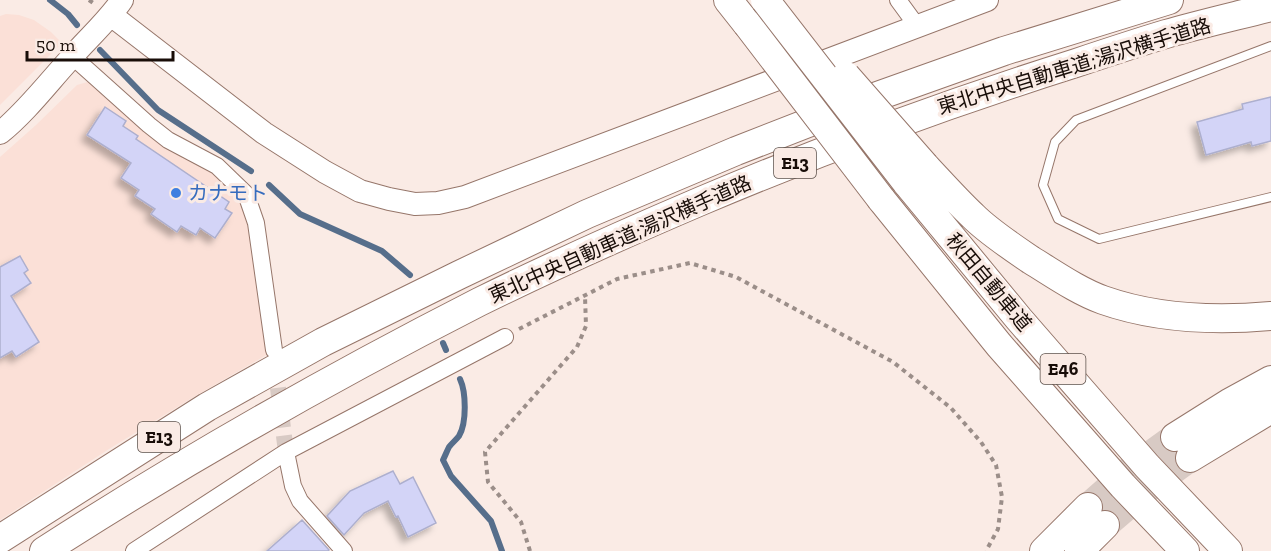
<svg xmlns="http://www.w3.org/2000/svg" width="1271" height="551" font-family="'Zilla Slab','Noto Sans JP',serif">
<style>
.built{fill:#fbe0d7}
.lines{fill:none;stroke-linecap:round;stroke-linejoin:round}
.stream{stroke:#566e8b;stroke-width:6}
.building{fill:#d3d4f7;stroke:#adafce;stroke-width:1.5;filter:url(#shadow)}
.street-tunnel{stroke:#d8cac4;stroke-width:16;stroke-dasharray:16 8;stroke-linecap:butt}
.highway-tunnel{stroke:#d8cac4;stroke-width:28;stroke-dasharray:28 14;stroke-linecap:butt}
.lane-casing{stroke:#96766a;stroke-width:10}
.street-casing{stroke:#96766a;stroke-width:18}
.secondary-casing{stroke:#96766a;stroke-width:24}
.highway-casing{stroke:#96766a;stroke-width:30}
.path{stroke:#9b8e89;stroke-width:4;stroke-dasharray:4.5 4.5;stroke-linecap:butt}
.lane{stroke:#fff;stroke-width:8}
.street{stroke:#fff;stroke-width:16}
.secondary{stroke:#fff;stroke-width:22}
.highway{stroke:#fff;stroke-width:28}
.highway-bridge-casing{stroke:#96766a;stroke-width:30;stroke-linecap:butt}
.highway-bridge{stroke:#fff;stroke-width:28}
.shop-dot{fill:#3f7fe0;stroke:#faebe5;stroke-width:2}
.labels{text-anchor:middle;stroke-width:6;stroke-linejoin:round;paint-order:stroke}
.shield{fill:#faebe5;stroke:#5c504a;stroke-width:1.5}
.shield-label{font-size:18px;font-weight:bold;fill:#180d08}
.street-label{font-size:20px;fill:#180d08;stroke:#faebe5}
.shop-label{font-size:20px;fill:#366cbe;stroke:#faebe5;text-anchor:start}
</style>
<defs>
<filter id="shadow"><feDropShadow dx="-5.5" dy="5.5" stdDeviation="3" flood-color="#0004"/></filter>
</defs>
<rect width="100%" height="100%" fill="#faebe5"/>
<!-- built -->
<path class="built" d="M 6,14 L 19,15 L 34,20 L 51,32 L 62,43 L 0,105 L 0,16 Z
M 91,81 L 213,170 L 237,197 L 248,211 L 270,353 L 197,395 L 109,449 L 0,520 L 0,157 L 36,125 L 77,85 Z"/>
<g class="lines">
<!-- stream -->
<path class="stream" d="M 50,0 L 68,14 L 77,25
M 100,50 L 158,110 L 251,171
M 269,185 L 300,214 L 382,251 L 410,275
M 443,343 L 446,350
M 460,379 C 466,392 467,422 459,436 C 456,440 452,443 449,447 C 447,451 445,456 443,460 L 451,476 L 491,521 L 502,551"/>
</g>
<!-- building -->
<path class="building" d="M 1271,97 L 1271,141 L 1252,146 L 1251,142 L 1206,155 L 1197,122 L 1243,109 L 1242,104 Z
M 105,107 L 126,121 L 123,126 L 138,136 L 136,139 L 229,202 L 225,209 L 232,213 L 215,238 L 200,228 L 196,235 L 181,226 L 177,232 L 151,214 L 155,209 L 135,196 L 139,190 L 121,178 L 131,163 L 87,135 Z
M 20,256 L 28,270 L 24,273 L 31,283 L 11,296 L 39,342 L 16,357 L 12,351 L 0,358 L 0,267 Z
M 393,471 L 400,484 L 413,477 L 436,523 L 408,537 L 398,516 L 396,517 L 388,501 L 364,513 L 344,535 L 327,516 L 350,491 Z
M 302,520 L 329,550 L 328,551 L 267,551 Z"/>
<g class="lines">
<!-- street-tunnel -->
<path class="street-tunnel" d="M 275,364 L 286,452"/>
<!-- highway-tunnel -->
<path class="highway-tunnel" d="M 1088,507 L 1131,469 L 1175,437
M 1105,525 L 1146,490 L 1190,458"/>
<defs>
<path id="lane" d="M 1271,46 L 1076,120 L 1055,142 L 1043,185 L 1058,219 L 1099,239 L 1271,197"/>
<path id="street" d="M 898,0 L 917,26
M 72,56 L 149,125 L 168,140 L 217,166 L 246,194 L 256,223 L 274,350
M 286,452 L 293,486 L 300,501 L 344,551
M 134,551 L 286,452 L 505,337"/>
<path id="secondary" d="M 111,15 L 264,133 L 325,172 L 360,191 L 389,199 L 415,204 L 438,203 L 465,197 L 987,0
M 0,133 C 26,112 47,84 70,59 C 87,39 107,22 122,0"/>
<path id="highway" d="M 728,0 L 747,24
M 925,166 C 941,183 956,200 973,216 C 989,232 1012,247 1031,260 C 1054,274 1078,291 1103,300 C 1157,319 1215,321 1271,316
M 906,182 L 1019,319 L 1147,466 L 1228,551
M 881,199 L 999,345 L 1123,486 L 1185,551
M 1175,437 L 1229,403 L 1271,380
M 1190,458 L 1271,409
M 0,539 L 207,407 L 323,342 L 459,275 L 587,214 L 736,151 L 872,98 L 1004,51 L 1169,0
M 44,551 C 184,461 330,378 479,302 C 552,266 626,233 701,201 C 824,149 949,103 1076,63 C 1106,53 1136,43 1166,34 C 1201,24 1236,16 1271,7
M 1044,551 L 1088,507
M 1079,551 L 1105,525"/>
</defs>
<!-- lane casing -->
<use href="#lane" class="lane-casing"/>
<!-- street casing -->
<use href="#street" class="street-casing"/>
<!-- secondary casing -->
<use href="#secondary" class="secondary-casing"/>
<!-- highway casing -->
<use href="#highway" class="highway-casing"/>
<!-- path -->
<path class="path" d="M 89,0 L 96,5
M 519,329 L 617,279 L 690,263 L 736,277 L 893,362 L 951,408 L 981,442 L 996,465 L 1002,497 L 998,529 L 986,551
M 530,551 L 521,522 L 488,482 L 485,452 L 577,347 L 586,326 L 585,296"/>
<!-- lane -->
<use href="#lane" class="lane"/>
<!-- street -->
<use href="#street" class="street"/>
<!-- secondary -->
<use href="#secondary" class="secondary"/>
<!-- highway -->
<use href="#highway" class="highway"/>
<defs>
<path id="highway-bridge" d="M 765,0 L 906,182
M 747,24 L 881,199
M 846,76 L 925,166"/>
</defs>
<!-- highway-bridge casing -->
<use href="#highway-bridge" class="highway-bridge-casing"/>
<!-- highway-bridge -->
<use href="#highway-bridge" class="highway-bridge"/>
</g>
<!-- markers -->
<circle class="shop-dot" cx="176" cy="193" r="6"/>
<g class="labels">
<!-- shield labels -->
<g class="shield">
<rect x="774" y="148" width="42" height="30" rx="4.5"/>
<rect x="1040.5" y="354" width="45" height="30" rx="4.5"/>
<rect x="138" y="422" width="42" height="30" rx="4.5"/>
</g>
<g class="shield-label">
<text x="795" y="169">E13</text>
<text x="1063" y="375">E46</text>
<text x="159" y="443">E13</text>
</g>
<!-- street labels -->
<g class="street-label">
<text transform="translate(1074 66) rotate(-17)" y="7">東北中央自動車道;湯沢横手道路</text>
<text transform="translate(620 239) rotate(-24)" y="7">東北中央自動車道;湯沢横手道路</text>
<text transform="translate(989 282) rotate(50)" y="7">秋田自動車道</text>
</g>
<!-- shop labels -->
<g class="shop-label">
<text x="188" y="200">カナモト</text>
</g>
</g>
<!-- scale -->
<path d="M27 51v9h146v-9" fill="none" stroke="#180d08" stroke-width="3"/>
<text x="36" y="51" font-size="18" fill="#180d08" stroke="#faebe5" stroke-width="4.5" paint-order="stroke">50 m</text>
</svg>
